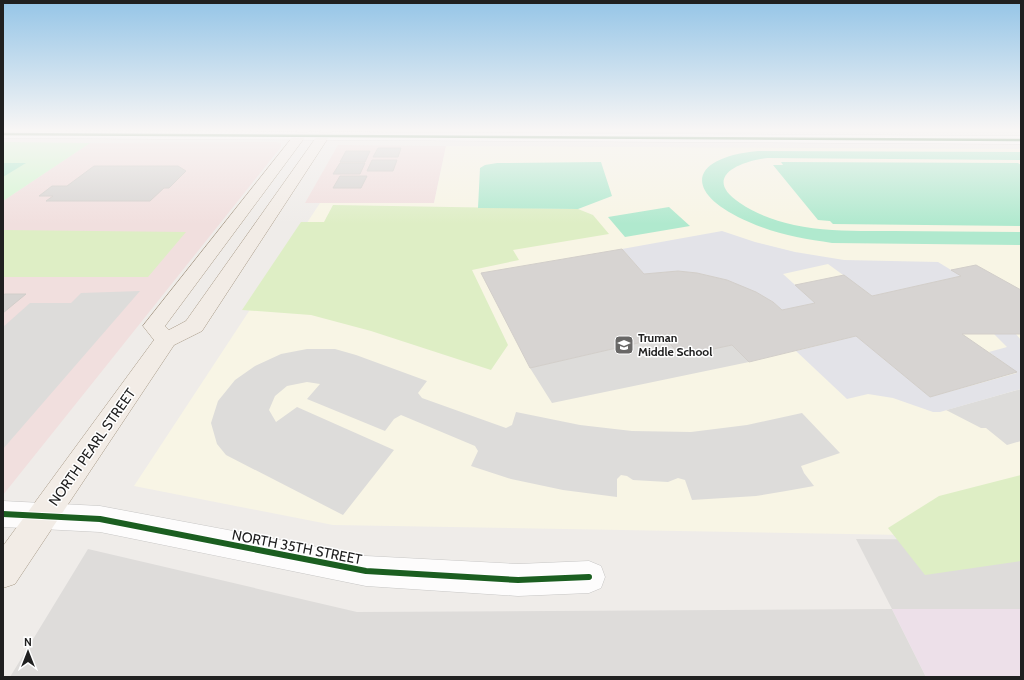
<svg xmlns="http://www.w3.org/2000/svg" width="1024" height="680" font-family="Cabin,sans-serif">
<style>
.residential{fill:#dedcda}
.commercial{fill:#f1dfde}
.industrial{fill:#ede0e9}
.education{fill:#f8f5e5}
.religious{fill:#dddcda}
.grass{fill:#deeec5}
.park{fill:#d5f6d3}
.pitch{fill:#b0e9ce}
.plaza{fill:#e3e3e8}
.building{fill:#d7d4d2;stroke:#d2ceca}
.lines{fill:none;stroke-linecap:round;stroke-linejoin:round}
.minor-casing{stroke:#c7c6c5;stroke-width:1}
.tertiary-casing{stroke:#c7c6c5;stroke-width:1}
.primary-casing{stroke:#a69885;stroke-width:1}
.minor{fill:#fdfcfc;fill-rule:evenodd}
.tertiary{fill:#fdfcfc;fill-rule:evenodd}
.primary{fill:#f2ece6;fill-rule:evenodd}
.cycleway-far1-casing{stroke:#fff;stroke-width:4}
.cycleway-casing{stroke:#fff;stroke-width:8}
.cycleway-far1{stroke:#1b5e20;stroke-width:2.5}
.cycleway{stroke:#1b5e20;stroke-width:6}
.labels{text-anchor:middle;stroke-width:3;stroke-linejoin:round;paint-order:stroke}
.poi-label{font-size:12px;font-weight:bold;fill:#202020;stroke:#fff;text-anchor:start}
.near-street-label{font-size:14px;fill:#202020;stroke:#fff}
</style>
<rect width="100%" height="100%" fill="#efece9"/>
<!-- residential -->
<path class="residential" d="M 769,129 L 1021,129 L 1021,130 Z
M 856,539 L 1021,540 L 1021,609 L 892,609 L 926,677 L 10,677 L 88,549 L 357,612 L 892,609 Z"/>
<!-- commercial -->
<path class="commercial" d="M 276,142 L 281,143 L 281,147 L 3,495 L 3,201 L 90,143 Z
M 338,145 L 446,146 L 434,203 L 305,203 Z"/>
<!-- industrial -->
<path class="industrial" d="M 892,609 L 1021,609 L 1021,677 L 926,677 Z"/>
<!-- education -->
<path class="education" d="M 446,146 L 1021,149 L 1021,537 L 333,525 L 134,486 L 320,203 L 434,203 Z"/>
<!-- religious -->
<path class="religious" d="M 140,291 L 3,449 L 3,327 L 30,303 L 71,303 L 81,293 Z
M 664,337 L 681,356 L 732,345 L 749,362 L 552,403 L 530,368 Z
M 307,349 L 335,349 L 356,355 L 427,381 L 418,393 L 422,398 L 506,428 L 512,425 L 516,412 L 580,425 L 632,431 L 691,432 L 747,425 L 802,413 L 840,453 L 801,466 L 804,473 L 814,486 L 786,491 L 756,496 L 692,500 L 685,480 L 678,478 L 668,482 L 633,480 L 627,476 L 621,475 L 617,479 L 617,497 L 563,490 L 511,479 L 471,466 L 478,451 L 475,446 L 401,415 L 394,419 L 385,431 L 307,399 L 320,384 L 307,382 L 287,386 L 275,396 L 269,410 L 276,422 L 297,407 L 394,450 L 343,515 L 226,455 L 217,444 L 211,423 L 218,401 L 235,380 L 255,366 L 281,354 Z
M 1021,389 L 1021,441 L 1007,445 L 986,428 L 981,428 L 946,410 Z"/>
<!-- grass -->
<path class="grass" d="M 333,205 L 578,209 L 593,215 L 609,234 L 513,250 L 519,260 L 472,270 L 508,345 L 491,370 L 371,331 L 311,315 L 242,310 L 301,222 L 324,222 Z
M 3,230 L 186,232 L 148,277 L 3,277 Z
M 1021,475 L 1021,561 L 925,575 L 888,528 L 939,496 Z"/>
<!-- park -->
<path class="park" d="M 3,142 L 90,143 L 3,201 Z"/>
<!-- pitch -->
<path class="pitch" d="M 758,151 L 1021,152 L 1021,160 L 768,158 C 740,161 701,177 740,203 C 756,214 775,221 794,225 C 826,232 860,231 893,231 C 936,231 978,232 1021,232 L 1021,245 L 832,243 C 804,239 775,234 749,222 C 685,195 685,158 758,151 Z
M 601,162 L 612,196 L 578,209 L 478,208 L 480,168 L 485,165 L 497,163 Z
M 781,162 L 1018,163 L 1021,165 L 1021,226 L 833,224 L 830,221 L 818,220 L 773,165 L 783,165 Z
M 3,163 L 26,163 L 3,177 Z
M 669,207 L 690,226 L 625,237 L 608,217 Z"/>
<!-- plaza -->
<path class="plaza" d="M 722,231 L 755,242 L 795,252 L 844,260 L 938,262 L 961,276 L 872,296 L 828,264 L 783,274 L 815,303 L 782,310 L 773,302 L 727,280 L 697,273 L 678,271 L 644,274 L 622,249 Z
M 994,334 L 1016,334 L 1021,340 L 1021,389 L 940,412 L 933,412 L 893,398 L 868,394 L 847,399 L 796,351 L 856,336 L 930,397 L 1017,373 L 989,352 L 1007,347 Z"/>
<!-- building -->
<path class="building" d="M 378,148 L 401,148 L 398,157 L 373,157 Z
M 346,151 L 370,151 L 365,162 L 340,162 Z
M 372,160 L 397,160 L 393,171 L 367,171 Z
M 340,163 L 365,163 L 360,174 L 333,174 Z
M 94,166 L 178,166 L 186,171 L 169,188 L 164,188 L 150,201 L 46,201 L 53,196 L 39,196 L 52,186 L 67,186 Z
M 340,176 L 367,176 L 361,188 L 333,188 Z
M 622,249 L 644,274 L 678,271 L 697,273 L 727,280 L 756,292 L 773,302 L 782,310 L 815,303 L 795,285 L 844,275 L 872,296 L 961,276 L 951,270 L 976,265 L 1021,290 L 1021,334 L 962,334 L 1017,372 L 930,397 L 856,336 L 749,362 L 732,345 L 681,356 L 664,337 L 530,368 L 481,273 Z
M 5,294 L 26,294 L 3,313 L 3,295 Z"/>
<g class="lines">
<defs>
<path id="minor" d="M 3,501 L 100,506 L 366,556 L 518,564 L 589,561 L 601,566 L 605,577 L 601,588 L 589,593 L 518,596 L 366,586 L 100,532 L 3,527 Z"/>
<path id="tertiary" d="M 3,130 L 1021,136 L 1021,144 L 3,138 Z"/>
<path id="primary" d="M 299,129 L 311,129 L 165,326 L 169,330 L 186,321 L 322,129 L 334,129 L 202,331 L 174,345 L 15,584 L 3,588 L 3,546 L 154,340 L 143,326 Z"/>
</defs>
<!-- minor casing -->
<use href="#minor" class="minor-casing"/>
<!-- tertiary casing -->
<use href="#tertiary" class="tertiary-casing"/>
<!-- primary casing -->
<use href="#primary" class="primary-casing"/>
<!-- minor -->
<use href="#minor" class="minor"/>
<!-- tertiary -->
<use href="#tertiary" class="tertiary"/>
<!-- primary -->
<use href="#primary" class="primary"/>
<defs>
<path id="cycleway-far1" d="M 3,134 L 1021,140"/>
<path id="cycleway" d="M 3,514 L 100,519 L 366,571 L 518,580 L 589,577"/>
</defs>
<!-- cycleway-far1 casing -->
<use href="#cycleway-far1" class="cycleway-far1-casing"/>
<!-- cycleway casing -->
<use href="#cycleway" class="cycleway-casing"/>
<!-- cycleway-far1 -->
<use href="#cycleway-far1" class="cycleway-far1"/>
<!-- cycleway -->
<use href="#cycleway" class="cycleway"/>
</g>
<!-- sky -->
<linearGradient id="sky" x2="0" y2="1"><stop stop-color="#95c5e7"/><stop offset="0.58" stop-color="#f8f6f5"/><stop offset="1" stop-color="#f8f6f5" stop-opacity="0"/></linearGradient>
<rect width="1024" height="224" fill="url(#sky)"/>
<!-- icons -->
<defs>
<symbol id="school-square" viewBox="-11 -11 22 22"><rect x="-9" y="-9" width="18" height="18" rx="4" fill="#686766" stroke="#fff"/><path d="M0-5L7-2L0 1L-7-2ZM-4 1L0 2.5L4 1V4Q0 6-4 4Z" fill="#fff"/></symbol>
</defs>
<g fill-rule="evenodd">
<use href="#school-square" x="613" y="334" width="22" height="22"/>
</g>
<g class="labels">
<!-- poi labels -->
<g class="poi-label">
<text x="638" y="342">Truman<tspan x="638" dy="14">Middle School</tspan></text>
</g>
<!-- near-street labels -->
<g class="near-street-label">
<text transform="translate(92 447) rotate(-55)" y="5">NORTH PEARL STREET</text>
<text transform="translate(297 547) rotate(11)" y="5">NORTH 35TH STREET</text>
</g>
</g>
<!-- border -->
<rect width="1024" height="680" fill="none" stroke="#202020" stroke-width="8"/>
<!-- north arrow -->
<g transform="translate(28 652)" stroke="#ffffff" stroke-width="3" paint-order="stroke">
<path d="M0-3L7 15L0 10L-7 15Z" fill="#202020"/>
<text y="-6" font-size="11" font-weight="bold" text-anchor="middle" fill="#202020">N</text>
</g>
</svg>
